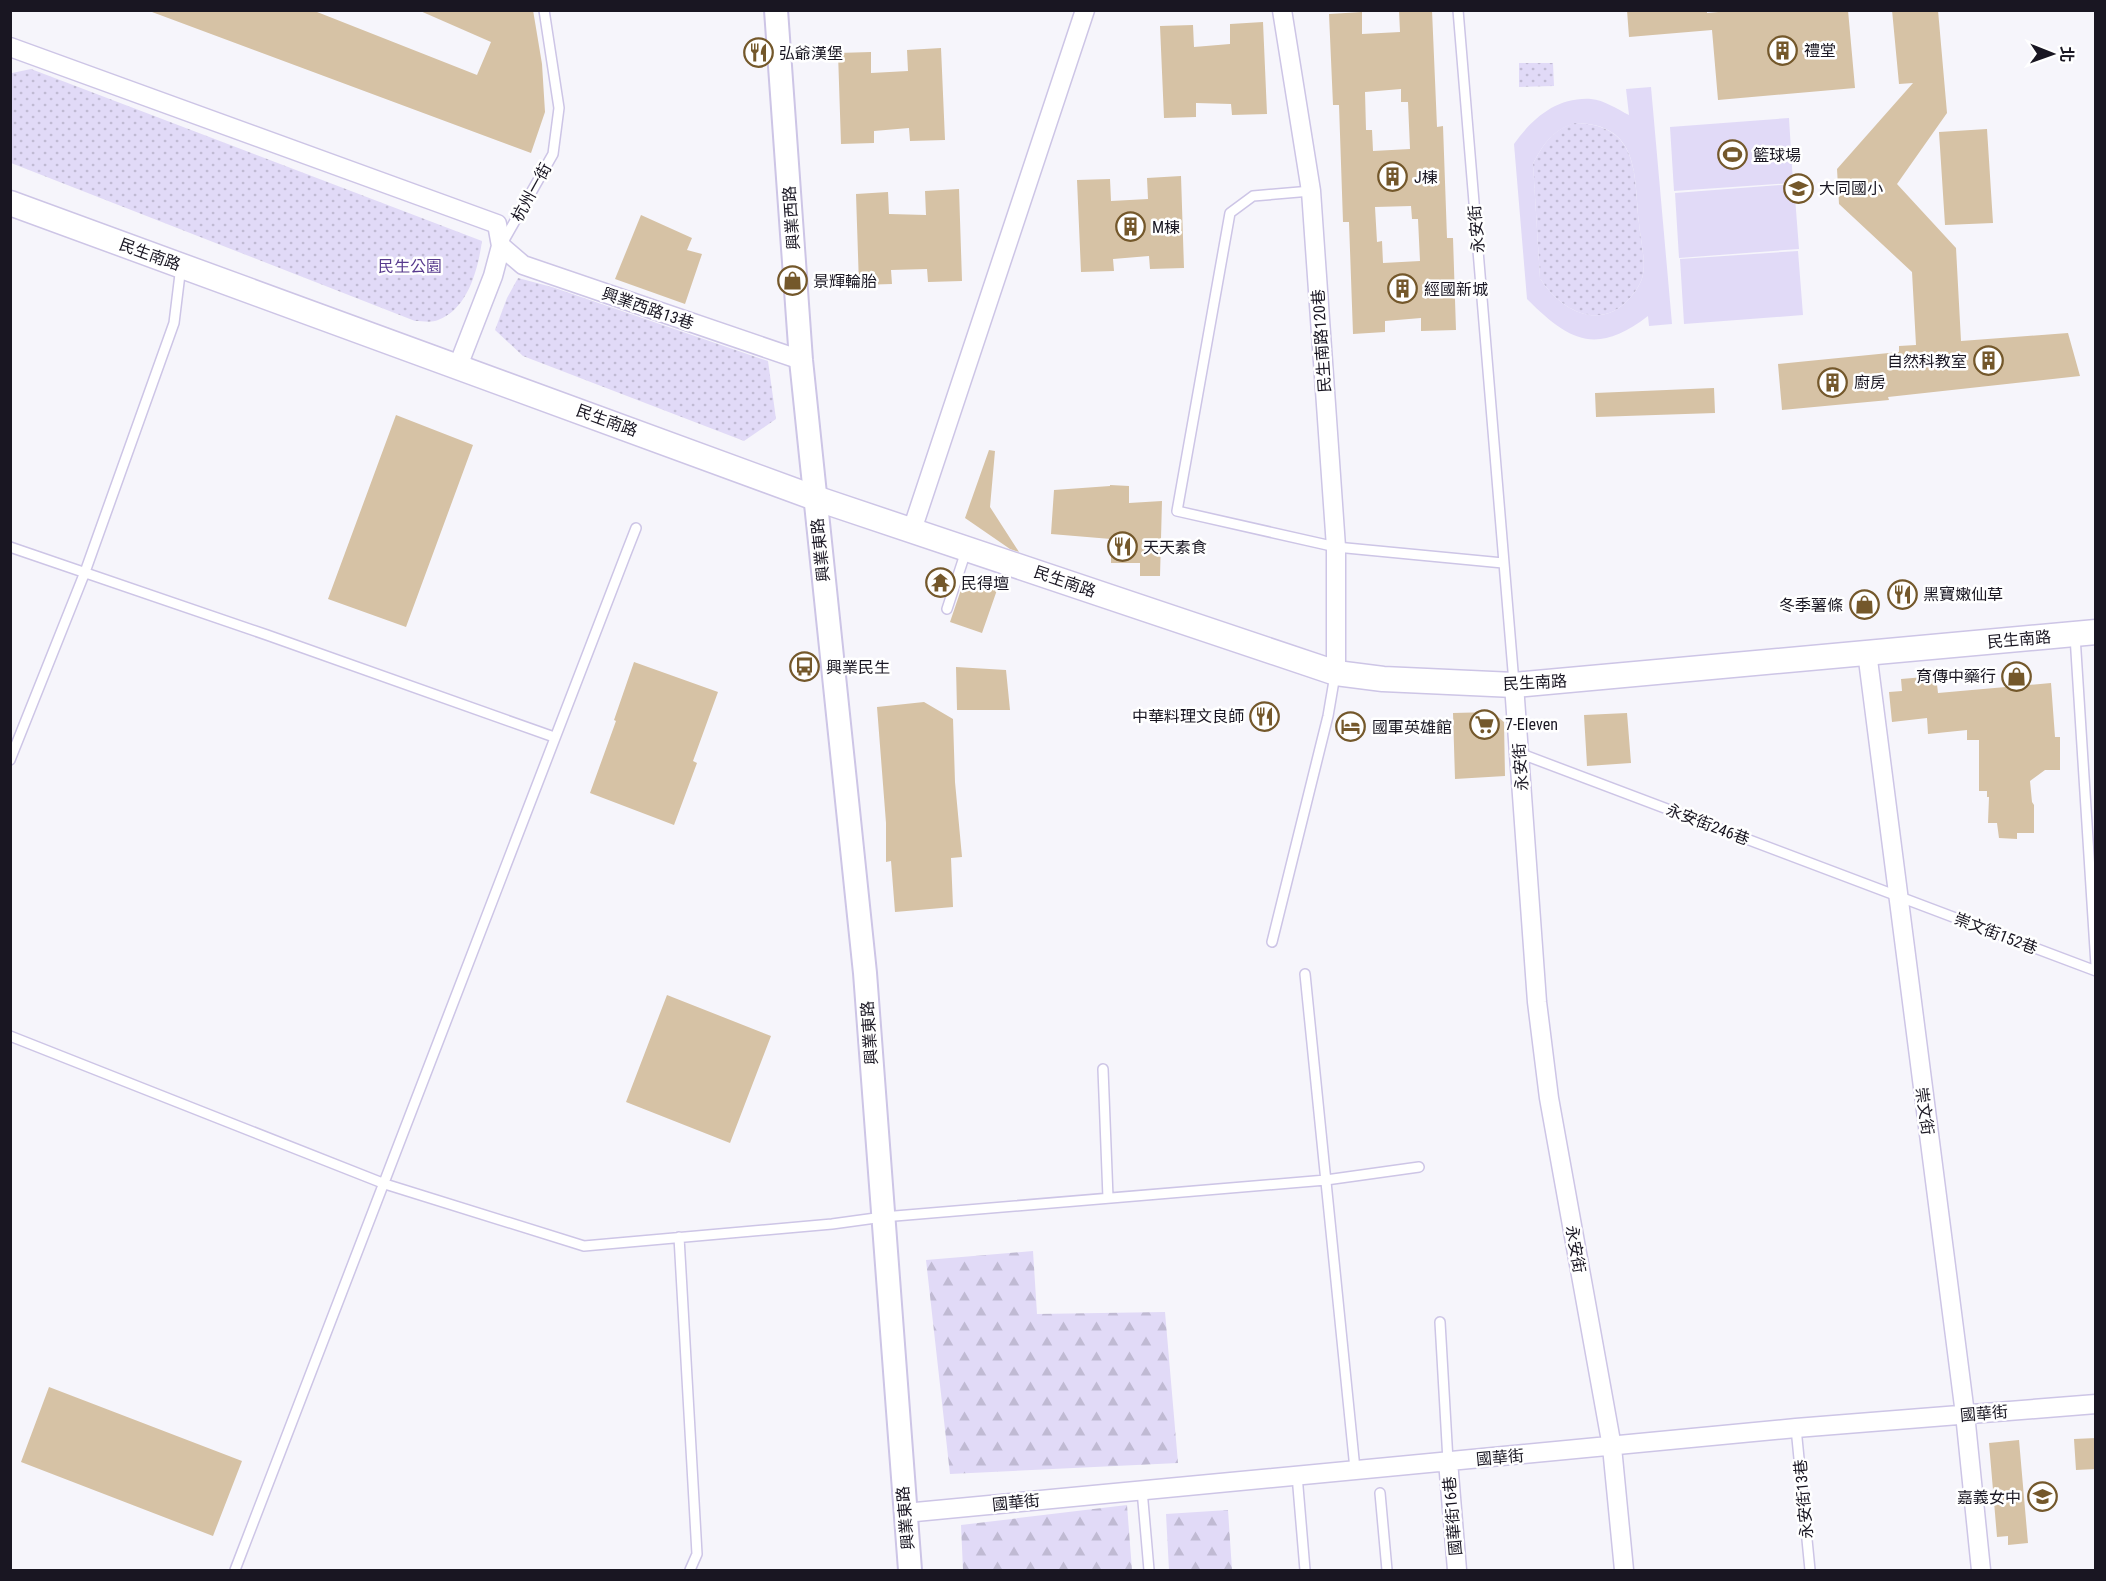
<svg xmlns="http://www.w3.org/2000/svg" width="2106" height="1581" font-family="'Roboto Condensed','Noto Sans TC',sans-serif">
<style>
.grass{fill:url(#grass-dots)}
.forest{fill:url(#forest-firs)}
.pitch{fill:#e1daf7;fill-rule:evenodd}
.building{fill:#d6c2a5;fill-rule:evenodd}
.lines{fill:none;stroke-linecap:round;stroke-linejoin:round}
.service-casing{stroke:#cdc5e6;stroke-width:12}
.minor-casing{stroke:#cdc5e6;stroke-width:21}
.tertiary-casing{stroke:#cdc5e6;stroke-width:26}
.secondary-casing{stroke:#cdc5e6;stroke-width:27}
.service{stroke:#fff;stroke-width:9}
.minor{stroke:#fff;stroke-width:18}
.tertiary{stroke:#fff;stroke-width:22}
.secondary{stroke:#fff;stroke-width:24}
.labels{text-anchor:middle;stroke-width:5;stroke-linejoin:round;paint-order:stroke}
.poi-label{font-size:16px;fill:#191622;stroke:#fff;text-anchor:start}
.street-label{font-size:16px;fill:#191622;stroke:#fff}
.park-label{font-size:16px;fill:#573a8d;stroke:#fff}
</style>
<defs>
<pattern id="grass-dots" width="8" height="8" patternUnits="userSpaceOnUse" patternTransform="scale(1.5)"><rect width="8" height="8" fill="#e1daf7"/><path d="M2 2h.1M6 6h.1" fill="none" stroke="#c0bad3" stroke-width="1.8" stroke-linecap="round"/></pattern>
<pattern id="forest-firs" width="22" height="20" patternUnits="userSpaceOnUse" patternTransform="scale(1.5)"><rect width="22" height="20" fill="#e1daf7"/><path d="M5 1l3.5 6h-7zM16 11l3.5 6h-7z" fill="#c0bad3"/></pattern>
</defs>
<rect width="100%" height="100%" fill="#f6f5fb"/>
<!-- grass -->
<path class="grass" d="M 1519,63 L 1553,63 L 1554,86 L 1519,87 Z
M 31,69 L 482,241 C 478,269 468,309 438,320 C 432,323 422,321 415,321 L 11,163 L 11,77 L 12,73 Z
M 1574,123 C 1640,124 1634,174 1639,223 C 1640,237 1646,261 1643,274 C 1642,282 1636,291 1630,298 C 1601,332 1560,311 1540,278 L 1533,164 C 1543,144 1553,130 1574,123 Z
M 518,278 L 552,287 L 768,361 L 776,419 L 744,441 L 523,356 L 495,330 L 507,298 Z"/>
<!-- forest -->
<path class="forest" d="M 1033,1251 L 1037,1314 L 1165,1312 L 1178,1463 L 950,1474 L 926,1260 Z
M 1127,1505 L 1132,1570 L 963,1570 L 961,1525 Z
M 1228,1510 L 1232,1570 L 1169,1570 L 1166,1514 Z"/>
<!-- pitch -->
<path class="pitch" d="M 1651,87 L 1672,324 L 1649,326 L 1648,316 C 1596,356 1569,341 1527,299 L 1514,144 C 1532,119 1556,97 1591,99 C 1604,100 1617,109 1629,115 L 1626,89 ZM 1575,123 C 1640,124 1634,174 1639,223 C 1640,237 1646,261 1643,274 C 1642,282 1636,291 1630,298 C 1601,332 1560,311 1540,278 L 1533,164 C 1543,144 1553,130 1575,123 Z
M 1789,118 L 1793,183 L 1674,191 L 1670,127 Z
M 1794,184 L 1799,249 L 1679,258 L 1675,193 Z
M 1798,251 L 1803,315 L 1684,324 L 1680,259 Z"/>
<!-- building -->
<path class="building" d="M 152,10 L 312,10 L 477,75 L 491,42 L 418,10 L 533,10 L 542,64 L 545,112 L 531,153 L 152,12 Z
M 1399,10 L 1432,10 L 1437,127 L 1443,126 L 1447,238 L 1453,238 L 1456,330 L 1421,331 L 1421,318 L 1385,321 L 1385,332 L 1353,334 L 1349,222 L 1343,222 L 1339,105 L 1333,105 L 1329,14 L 1362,12 L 1362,34 L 1400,32 ZM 1401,89 L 1401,102 L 1408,102 L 1410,149 L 1373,151 L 1372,130 L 1366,130 L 1365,92 ZM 1411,206 L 1412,219 L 1418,219 L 1420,261 L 1383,263 L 1382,241 L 1377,242 L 1375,207 Z
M 1627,10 L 1707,10 L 1707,13 L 1741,10 L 1848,10 L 1855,88 L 1718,100 L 1712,30 L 1629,37 Z
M 1892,10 L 1938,10 L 1947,113 L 1897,184 L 1956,248 L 1961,341 L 2068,333 L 2080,376 L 1888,397 L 1889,400 L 1782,410 L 1778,364 L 1899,352 L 1899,346 L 1916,345 L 1912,272 L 1839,204 L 1837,169 L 1913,83 L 1899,84 Z
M 1263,22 L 1267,114 L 1232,115 L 1231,104 L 1196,103 L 1196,117 L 1164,118 L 1160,26 L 1193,25 L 1194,47 L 1230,44 L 1230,24 Z
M 941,48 L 945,140 L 910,141 L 909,128 L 874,131 L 874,143 L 841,144 L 838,53 L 871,52 L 871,73 L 908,71 L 907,50 Z
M 1987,129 L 1993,223 L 1945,225 L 1939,132 Z
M 1181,176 L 1184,268 L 1150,269 L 1149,256 L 1113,259 L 1114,271 L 1081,272 L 1077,180 L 1110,179 L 1111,201 L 1148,199 L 1147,178 Z
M 959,189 L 962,281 L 928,282 L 927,269 L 891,270 L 892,284 L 859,285 L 856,194 L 888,192 L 889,214 L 926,215 L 925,191 Z
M 641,215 L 692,238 L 687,250 L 702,254 L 685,304 L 615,279 Z
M 1714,388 L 1715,413 L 1596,417 L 1595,393 Z
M 396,415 L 473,445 L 406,627 L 328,599 Z
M 989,450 L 995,451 L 990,507 L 1019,552 L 1010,549 L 965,518 Z
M 1110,485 L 1129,486 L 1129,503 L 1162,501 L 1160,576 L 1140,576 L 1140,563 L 1111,563 L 1111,539 L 1051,534 L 1054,490 L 1110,486 Z
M 965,578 L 997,590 L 982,633 L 950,622 Z
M 634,662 L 718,692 L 693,761 L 697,763 L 674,825 L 590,793 L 616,721 L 614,720 Z
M 956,667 L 1006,670 L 1010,710 L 957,710 Z
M 1936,676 L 1938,693 L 2051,683 L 2055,737 L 2060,737 L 2060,770 L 2045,770 L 2030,781 L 2032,802 L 2034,805 L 2034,833 L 2017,833 L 2017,839 L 1999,838 L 1997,823 L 1988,823 L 1989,797 L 1987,797 L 1987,791 L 1979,791 L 1979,740 L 1967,740 L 1967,730 L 1928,734 L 1927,718 L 1892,722 L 1889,692 L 1902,691 L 1901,679 Z
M 924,702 L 953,719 L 955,782 L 962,857 L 951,858 L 953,907 L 895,912 L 891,861 L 886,862 L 886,823 L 877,707 Z
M 1492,712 L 1504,722 L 1505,776 L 1455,779 L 1453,713 Z
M 1627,713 L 1631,763 L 1587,766 L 1584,715 Z
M 667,995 L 771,1036 L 730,1143 L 626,1102 Z
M 49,1387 L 242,1461 L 213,1536 L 21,1462 Z
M 2096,1438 L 2096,1469 L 2076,1470 L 2074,1439 Z
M 2019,1440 L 2028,1543 L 2008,1545 L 2008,1536 L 1997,1537 L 1989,1443 Z"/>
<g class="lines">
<defs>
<path id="service" d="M 1458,10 L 1514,683
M 1311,191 L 1253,196 L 1230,213 L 1177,511 L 1336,547 L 1503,563
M 503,242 L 553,154 L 559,108 L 544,10
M 10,547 L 267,635 L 554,737
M 947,609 L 966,551
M 2075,636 L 2096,965
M 1519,753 L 2096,971
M 10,760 L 85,572 L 174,323 L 181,266
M 1272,942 L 1328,716 L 1335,675
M 1305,974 L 1355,1469
M 10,1036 L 385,1184 L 584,1246 L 832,1224 L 883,1217 L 1326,1180 L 1419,1167
M 1103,1069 L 1108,1198
M 679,1237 L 697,1554 L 690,1570
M 1440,1322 L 1448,1461
M 1796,1428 L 1810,1570
M 1297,1475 L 1305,1570
M 1142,1490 L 1149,1570
M 1380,1493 L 1387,1570
M 235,1570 C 369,1224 500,875 636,528"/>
<path id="minor" d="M 1282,10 L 1311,191 L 1336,547 L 1336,673
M 10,47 L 497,224 L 501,246 L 493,276 L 458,366
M 501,246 L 523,265 L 801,360
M 912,530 L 1085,10
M 1867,652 L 1965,1414 L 1981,1570
M 1514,685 L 1537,1002 L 1549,1098 L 1612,1447 L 1624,1570
M 1448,1461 L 1457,1570
M 905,1513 L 1796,1428 L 2096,1404"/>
<path id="tertiary" d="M 776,10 L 801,360 L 865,973 L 910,1570"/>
<path id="secondary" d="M 10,203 L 815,498 L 1336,673 L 1383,679 L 1514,685 L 2096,632"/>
</defs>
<!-- service casing -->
<use href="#service" class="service-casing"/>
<!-- minor casing -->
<use href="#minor" class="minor-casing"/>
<!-- tertiary casing -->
<use href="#tertiary" class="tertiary-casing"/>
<!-- secondary casing -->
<use href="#secondary" class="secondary-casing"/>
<!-- service -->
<use href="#service" class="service"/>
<!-- minor -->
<use href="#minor" class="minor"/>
<!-- tertiary -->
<use href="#tertiary" class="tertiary"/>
<!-- secondary -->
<use href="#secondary" class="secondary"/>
</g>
<!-- icons -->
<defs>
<symbol id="building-ring" viewBox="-11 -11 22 22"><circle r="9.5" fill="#fff" stroke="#74582b" stroke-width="1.5"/><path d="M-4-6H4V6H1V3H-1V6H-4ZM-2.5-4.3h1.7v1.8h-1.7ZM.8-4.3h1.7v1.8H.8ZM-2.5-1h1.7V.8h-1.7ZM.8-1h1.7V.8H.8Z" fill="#74582b"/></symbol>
<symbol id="restaurant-ring" viewBox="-11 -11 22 22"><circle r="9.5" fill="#fff" stroke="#74582b" stroke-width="1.5"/><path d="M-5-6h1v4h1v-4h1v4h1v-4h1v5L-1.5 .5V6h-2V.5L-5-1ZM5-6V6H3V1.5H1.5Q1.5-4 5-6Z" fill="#74582b"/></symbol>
<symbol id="stadium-ring" viewBox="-11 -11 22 22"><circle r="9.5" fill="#fff" stroke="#74582b" stroke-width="1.5"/><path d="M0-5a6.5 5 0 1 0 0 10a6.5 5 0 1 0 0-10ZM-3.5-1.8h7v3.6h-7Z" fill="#74582b"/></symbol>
<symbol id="school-ring" viewBox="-11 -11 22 22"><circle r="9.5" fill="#fff" stroke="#74582b" stroke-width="1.5"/><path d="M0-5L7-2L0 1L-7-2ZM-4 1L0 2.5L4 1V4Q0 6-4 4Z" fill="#74582b"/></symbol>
<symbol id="shop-ring" viewBox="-11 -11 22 22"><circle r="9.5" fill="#fff" stroke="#74582b" stroke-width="1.5"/><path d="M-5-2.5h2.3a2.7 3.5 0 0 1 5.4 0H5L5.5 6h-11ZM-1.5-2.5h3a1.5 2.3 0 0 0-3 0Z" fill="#74582b"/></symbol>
<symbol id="temple-ring" viewBox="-11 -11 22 22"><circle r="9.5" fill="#fff" stroke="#74582b" stroke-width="1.5"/><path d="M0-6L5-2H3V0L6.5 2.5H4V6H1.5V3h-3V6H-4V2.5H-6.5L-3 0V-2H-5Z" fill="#74582b"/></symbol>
<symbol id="bus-ring" viewBox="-11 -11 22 22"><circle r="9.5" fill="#fff" stroke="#74582b" stroke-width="1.5"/><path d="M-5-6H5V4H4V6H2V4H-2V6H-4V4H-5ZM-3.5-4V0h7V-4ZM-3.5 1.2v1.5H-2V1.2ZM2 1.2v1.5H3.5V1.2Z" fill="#74582b"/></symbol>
<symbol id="supermarket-ring" viewBox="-11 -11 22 22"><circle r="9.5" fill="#fff" stroke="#74582b" stroke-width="1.5"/><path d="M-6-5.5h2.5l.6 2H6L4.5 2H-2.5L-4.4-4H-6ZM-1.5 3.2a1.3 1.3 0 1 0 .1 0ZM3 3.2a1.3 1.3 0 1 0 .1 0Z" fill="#74582b"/></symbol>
<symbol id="hotel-ring" viewBox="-11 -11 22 22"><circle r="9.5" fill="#fff" stroke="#74582b" stroke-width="1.5"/><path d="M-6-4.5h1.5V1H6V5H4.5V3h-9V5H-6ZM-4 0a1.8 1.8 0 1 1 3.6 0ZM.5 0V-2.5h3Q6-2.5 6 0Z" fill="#74582b"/></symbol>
</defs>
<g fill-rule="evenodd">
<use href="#building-ring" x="1766" y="34" width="33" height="33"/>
<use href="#restaurant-ring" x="742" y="36" width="33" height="33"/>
<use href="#stadium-ring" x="1716" y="138" width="33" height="33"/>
<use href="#building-ring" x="1376" y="160" width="33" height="33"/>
<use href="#school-ring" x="1782" y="172" width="33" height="33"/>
<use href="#building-ring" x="1114" y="210" width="33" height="33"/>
<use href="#shop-ring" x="776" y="264" width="33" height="33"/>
<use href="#building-ring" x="1386" y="272" width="33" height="33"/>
<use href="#building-ring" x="1972" y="344" width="33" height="33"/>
<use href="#building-ring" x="1816" y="366" width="33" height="33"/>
<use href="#restaurant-ring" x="1106" y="530" width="33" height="33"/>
<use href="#temple-ring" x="924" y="566" width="33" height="33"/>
<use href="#restaurant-ring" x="1886" y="578" width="33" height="33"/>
<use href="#shop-ring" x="1848" y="588" width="33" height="33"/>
<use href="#bus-ring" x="788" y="650" width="33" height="33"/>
<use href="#shop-ring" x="2000" y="660" width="33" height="33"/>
<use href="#restaurant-ring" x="1248" y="700" width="33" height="33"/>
<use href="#supermarket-ring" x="1468" y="708" width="33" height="33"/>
<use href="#hotel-ring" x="1334" y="710" width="33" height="33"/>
<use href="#school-ring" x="2026" y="1480" width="33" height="33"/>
</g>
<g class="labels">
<!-- poi labels -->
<g class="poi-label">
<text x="1804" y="56">禮堂</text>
<text x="779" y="59">弘爺漢堡</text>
<text x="1753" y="161">籃球場</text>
<text x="1414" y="183">J棟</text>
<text x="1819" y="194">大同國小</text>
<text x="1152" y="233">M棟</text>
<text x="813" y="287">景輝輪胎</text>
<text x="1424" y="295">經國新城</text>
<text x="1967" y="367" text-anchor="end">自然科教室</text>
<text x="1854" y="388">廚房</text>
<text x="1143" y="553">天天素食</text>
<text x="961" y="589">民得壇</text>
<text x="1923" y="600">黑寶嫩仙草</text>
<text x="1843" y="611" text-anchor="end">冬季薯條</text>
<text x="826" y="673">興業民生</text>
<text x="1996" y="682" text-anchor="end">育傳中藥行</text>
<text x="1244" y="722" text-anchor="end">中華料理文良師</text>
<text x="1505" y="730">7-Eleven</text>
<text x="1372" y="733">國軍英雄館</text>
<text x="2021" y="1503" text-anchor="end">嘉義女中</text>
</g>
<!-- street labels -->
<g class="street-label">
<text transform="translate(531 192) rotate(-61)" y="6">杭州一街</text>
<text transform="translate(791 218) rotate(-94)" y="6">興業西路</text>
<text transform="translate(1476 229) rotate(-95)" y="6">永安街</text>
<text transform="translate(150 254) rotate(20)" y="6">民生南路</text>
<text transform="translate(648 308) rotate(19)" y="6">興業西路13巷</text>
<text transform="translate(1321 341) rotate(-94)" y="6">民生南路120巷</text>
<text transform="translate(607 420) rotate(20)" y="6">民生南路</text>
<text transform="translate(820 550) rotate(-96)" y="6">興業東路</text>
<text transform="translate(1065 581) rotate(19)" y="6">民生南路</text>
<text transform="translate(2019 639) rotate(-5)" y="6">民生南路</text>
<text transform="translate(1535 682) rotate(-3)" y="6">民生南路</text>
<text transform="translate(1520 767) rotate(-94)" y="6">永安街</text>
<text transform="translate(1708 824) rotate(21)" y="6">永安街246巷</text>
<text transform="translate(1996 933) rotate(21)" y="6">崇文街152巷</text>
<text transform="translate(869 1033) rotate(-94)" y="6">興業東路</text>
<text transform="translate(1925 1111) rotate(82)" y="6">崇文街</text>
<text transform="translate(1576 1249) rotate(80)" y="6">永安街</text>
<text transform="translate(1984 1413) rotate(-5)" y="6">國華街</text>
<text transform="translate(1500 1457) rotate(-5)" y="6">國華街</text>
<text transform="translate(1803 1499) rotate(-95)" y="6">永安街13巷</text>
<text transform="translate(1016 1502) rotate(-6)" y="6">國華街</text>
<text transform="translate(1452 1516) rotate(-95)" y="6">國華街16巷</text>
<text transform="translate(905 1518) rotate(-95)" y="6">興業東路</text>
</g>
<!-- park labels -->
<g class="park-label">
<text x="410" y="272">民生公園</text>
</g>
</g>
<!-- border -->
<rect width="2106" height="1581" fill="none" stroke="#191622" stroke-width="24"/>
<!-- north arrow -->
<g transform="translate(2052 54) rotate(91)" stroke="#ffffff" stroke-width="4.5" paint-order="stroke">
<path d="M0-4.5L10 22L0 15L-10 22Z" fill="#191622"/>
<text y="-9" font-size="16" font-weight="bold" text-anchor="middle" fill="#191622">北</text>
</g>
</svg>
